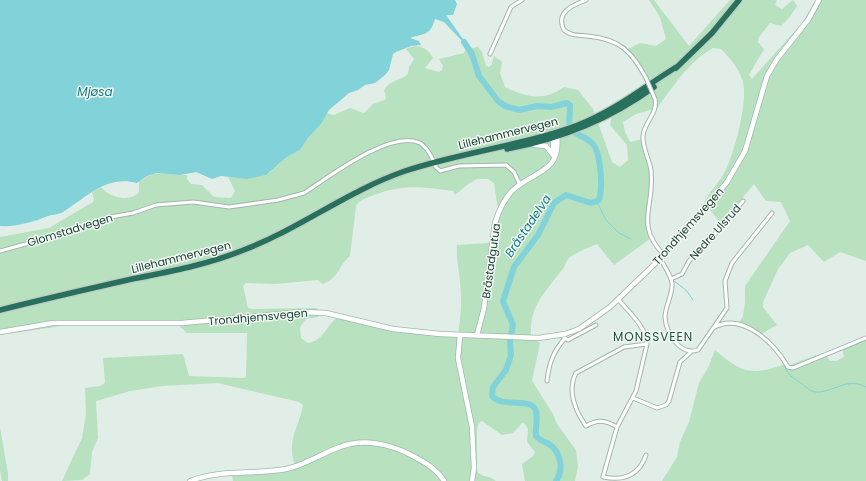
<svg xmlns="http://www.w3.org/2000/svg" width="866" height="481" font-family="Poppins,sans-serif">
<style>
.green{fill:#b7e1bf;fill-rule:evenodd}
.water{fill:#82d2d9}
.lines{fill:none;stroke-linecap:round;stroke-linejoin:round}
.stream{stroke:#82d2d9;stroke-width:1}
.river{stroke:#82d2d9;stroke-width:6}
.street-casing{stroke:#a3b6ae;stroke-width:5}
.secondary-casing{stroke:#9ebaae;stroke-width:6}
.highway-casing{stroke:#c0cac6;stroke-width:8}
.street{stroke:#fff;stroke-width:3}
.secondary{stroke:#fff;stroke-width:4.5}
.highway{stroke:#27705b;stroke-width:5.5}
.street-bridge-casing{stroke:#a3b6ae;stroke-width:5;stroke-linecap:butt}
.street-bridge{stroke:#fff;stroke-width:3}
.labels{text-anchor:middle;stroke-width:3;stroke-linejoin:round;paint-order:stroke}
.street-label{font-size:11px;fill:#1f4035;stroke:#f2f9f5}
.water-label{font-size:12px;font-style:italic;fill:#127983;stroke:#f2f9f5}
.neighbourhood-label{font-size:12px;letter-spacing:1px;fill:#185541;stroke:#f2f9f5}
</style>
<rect width="100%" height="100%" fill="#e1ede7"/>
<!-- green -->
<path class="green" d="M 649,0 L 654,0 L 689,46 L 730,0 L 777,0 L 775,5 L 782,9 L 793,0 L 797,6 L 789,18 L 781,26 L 770,23 L 759,37 L 758,42 L 764,49 L 749,75 L 752,79 L 802,23 L 816,0 L 866,0 L 866,261 L 840,252 L 824,262 L 808,245 L 790,253 L 778,269 L 763,302 L 763,307 L 777,325 L 760,335 L 739,323 L 743,316 L 745,302 L 745,286 L 790,221 L 781,202 L 766,201 L 754,184 L 721,223 L 704,203 C 708,193 718,184 723,175 C 734,156 748,103 743,82 C 740,70 730,58 721,49 L 713,48 C 689,61 673,87 657,108 L 636,114 L 623,122 L 625,132 L 630,142 L 643,139 L 652,170 L 646,226 L 651,238 L 614,265 L 597,244 C 592,246 573,254 569,258 C 566,261 565,267 561,271 C 544,294 529,306 531,337 L 540,343 L 532,381 L 553,414 L 557,424 L 576,450 L 578,467 L 575,481 L 525,481 L 522,464 L 533,456 L 535,452 L 527,442 L 528,429 L 525,424 L 522,423 L 513,433 L 502,435 L 482,421 L 479,423 L 477,429 L 477,471 C 481,478 490,475 496,481 L 233,481 L 232,476 L 236,474 L 278,471 L 295,465 C 286,442 299,427 303,405 L 299,402 L 218,383 L 162,386 L 130,391 L 96,401 L 98,438 L 92,452 L 90,474 L 82,480 L 62,481 L 82,438 L 86,414 L 85,388 L 100,386 L 105,383 L 103,358 L 183,354 L 189,376 L 244,378 L 246,377 L 247,333 L 187,333 L 178,325 L 75,324 L 0,335 L 0,237 L 49,228 L 93,202 L 94,199 L 92,192 L 101,187 C 108,197 130,203 139,192 L 139,182 C 158,168 166,176 187,175 L 187,179 L 191,184 L 202,185 L 214,197 L 231,198 L 235,191 L 228,177 L 241,178 L 269,173 L 287,157 L 300,150 L 308,138 L 321,124 L 326,113 L 334,115 L 350,108 L 364,113 L 373,104 L 385,100 L 386,96 L 384,91 C 389,79 400,82 408,74 L 409,67 L 414,59 L 406,49 C 417,43 427,47 433,58 L 425,68 L 439,72 L 442,70 L 443,66 L 439,59 L 464,53 L 466,49 L 464,42 L 472,48 L 478,47 L 482,52 L 486,66 L 489,67 L 492,64 L 494,56 L 502,62 L 500,73 L 505,87 C 526,97 544,102 564,87 L 578,90 L 593,109 L 612,162 L 620,167 L 628,160 L 627,145 L 610,125 L 613,112 L 649,88 L 628,49 L 640,43 L 656,46 L 666,39 L 660,17 ZM 477,179 L 488,179 L 494,183 L 498,209 L 489,243 L 457,245 C 456,258 459,269 460,282 C 462,299 461,317 458,334 L 394,328 L 338,317 C 327,324 324,341 308,343 L 301,338 L 300,327 L 306,319 L 318,317 L 319,313 L 317,308 L 251,309 L 248,308 L 243,286 L 246,283 L 275,284 L 318,280 L 323,284 C 341,276 337,267 350,256 L 356,206 C 360,199 367,198 374,195 C 405,184 421,187 453,191 L 455,195 L 468,184 Z
M 866,337 L 866,481 L 662,481 L 677,457 L 680,442 L 689,422 L 699,383 L 708,368 L 715,350 C 743,374 753,376 788,363 L 790,365 L 816,355 L 819,358 L 827,357 L 830,361 L 836,361 L 844,357 L 842,347 Z
M 0,427 L 8,474 L 8,481 L 2,481 L 0,470 Z"/>
<!-- water -->
<path class="water" d="M 0,0 L 455,0 L 457,4 L 453,15 L 446,15 L 465,42 L 464,43 L 444,22 L 435,19 C 430,37 423,33 410,38 L 419,41 L 421,45 L 411,46 L 396,52 L 393,54 L 389,70 L 385,75 L 375,83 L 365,85 L 358,90 L 349,93 L 329,110 L 321,124 L 308,138 L 300,150 L 287,157 L 266,175 L 247,179 L 221,176 L 212,179 L 196,172 L 180,175 L 157,173 L 147,176 L 137,183 C 106,175 87,197 63,212 C 58,215 53,214 48,216 C 33,222 17,227 0,226 Z"/>
<g class="lines">
<!-- stream -->
<path class="stream" d="M 597,202 L 606,220 L 619,233 L 631,239
M 674,281 L 686,290 L 693,300
M 785,367 C 789,377 794,378 802,384 C 806,386 808,390 812,391 C 828,397 846,375 866,387"/>
<!-- river -->
<path class="river" d="M 464,42 L 472,54 L 479,76 L 498,101 L 505,106 L 519,110 L 537,106 L 551,107 L 567,103 L 570,105 L 569,128 C 575,135 585,136 592,143 C 601,152 603,188 599,200 L 591,203 L 566,195 L 554,203 L 538,235 L 514,267 L 503,301 L 513,325 L 510,341 L 511,355 L 506,370 L 493,387 L 492,396 C 503,409 532,396 536,411 C 538,419 535,428 536,436 C 540,441 544,441 549,444 C 561,452 564,470 556,481"/>
<defs>
<path id="street" d="M 586,0 C 573,5 555,12 564,30 C 571,36 578,35 587,36 C 619,39 631,50 646,78
M 490,54 L 511,7 L 522,0
M 655,99 C 658,114 644,122 643,136 C 642,148 650,160 651,171 C 655,207 634,224 664,255
M 435,166 L 440,171 L 459,166 L 506,165 L 514,172 L 520,185
M 0,251 L 69,232 L 105,218 L 133,213 L 156,205 L 193,202 L 229,207 L 278,200 L 304,193 C 329,177 391,129 420,143 C 427,147 430,154 433,160
M 660,258 C 664,266 671,275 672,283 C 673,295 665,306 665,317 C 666,333 680,356 698,350 L 727,308 L 725,281 L 732,263 L 772,213
M 671,279 L 682,274 L 689,261 L 710,240 L 743,201
M 618,299 C 628,311 647,328 647,344 L 636,391 L 617,427 L 603,477 C 623,481 639,476 646,455
M 713,328 C 742,311 774,343 788,367 L 793,368 L 866,338
M 564,338 L 568,340 L 596,325
M 547,381 C 549,363 553,352 565,338
M 633,398 L 657,408 L 666,405 L 669,401 L 680,362 L 691,352
M 617,427 C 605,420 598,419 586,426 C 575,411 567,390 576,373 L 624,347 L 647,344"/>
<path id="secondary" d="M 535,145 L 546,146 L 553,155
M 553,155 L 553,135
M 0,332 L 53,323 L 182,323 L 302,312 L 326,313 L 393,329 L 440,334 L 539,338 L 565,334 L 579,329 L 610,307 L 664,255 L 695,221 L 727,182 L 745,151 L 767,76 L 777,59 L 808,20 L 819,0
M 460,335 L 458,358 L 472,427 L 474,468 L 472,481
M 477,335 L 484,308 L 495,223 C 499,210 504,199 513,190 C 535,170 561,173 557,136 L 556,135
M 190,481 C 221,469 255,475 286,469 C 306,465 322,453 340,447 C 364,438 390,444 411,455 C 424,462 436,468 444,481"/>
<path id="highway" d="M 676,68 L 712,33 L 739,0
M 507,149 C 560,139 610,119 654,87
M 0,310 C 44,299 88,289 132,279 C 168,272 206,265 241,251 C 298,230 347,191 405,171 C 462,152 522,146 578,125 C 615,111 645,86 678,66"/>
</defs>
<!-- street casing -->
<use href="#street" class="street-casing"/>
<!-- secondary casing -->
<use href="#secondary" class="secondary-casing"/>
<!-- highway casing -->
<use href="#highway" class="highway-casing"/>
<!-- street -->
<use href="#street" class="street"/>
<!-- secondary -->
<use href="#secondary" class="secondary"/>
<!-- highway -->
<use href="#highway" class="highway"/>
<defs>
<path id="street-bridge" d="M 646,78 L 655,99"/>
</defs>
<!-- street-bridge casing -->
<use href="#street-bridge" class="street-bridge-casing"/>
<!-- street-bridge -->
<use href="#street-bridge" class="street-bridge"/>
</g>
<g class="labels">
<!-- street labels -->
<g class="street-label">
<text transform="translate(508 133) rotate(-14)" y="4">Lillehammervegen</text>
<text transform="translate(688 226) rotate(-48)" y="4">Trondhjemsvegen</text>
<text transform="translate(70 230) rotate(-17)" y="4">Glomstadvegen</text>
<text transform="translate(715 232) rotate(-48)" y="4">Nedre Ulsrud</text>
<text transform="translate(181 257) rotate(-14)" y="4">Lillehammervegen</text>
<text transform="translate(491 261) rotate(-82)" y="4">Bråstadgutua</text>
<text transform="translate(258 317) rotate(-5)" y="4">Trondhjemsvegen</text>
</g>
<!-- water labels -->
<g class="water-label">
<text x="95" y="96">Mjøsa</text>
<text transform="translate(528 226) rotate(-56)" y="4">Bråstadelva</text>
</g>
<!-- neighbourhood labels -->
<g class="neighbourhood-label">
<text x="653" y="341">MONSSVEEN</text>
</g>
</g>
</svg>
